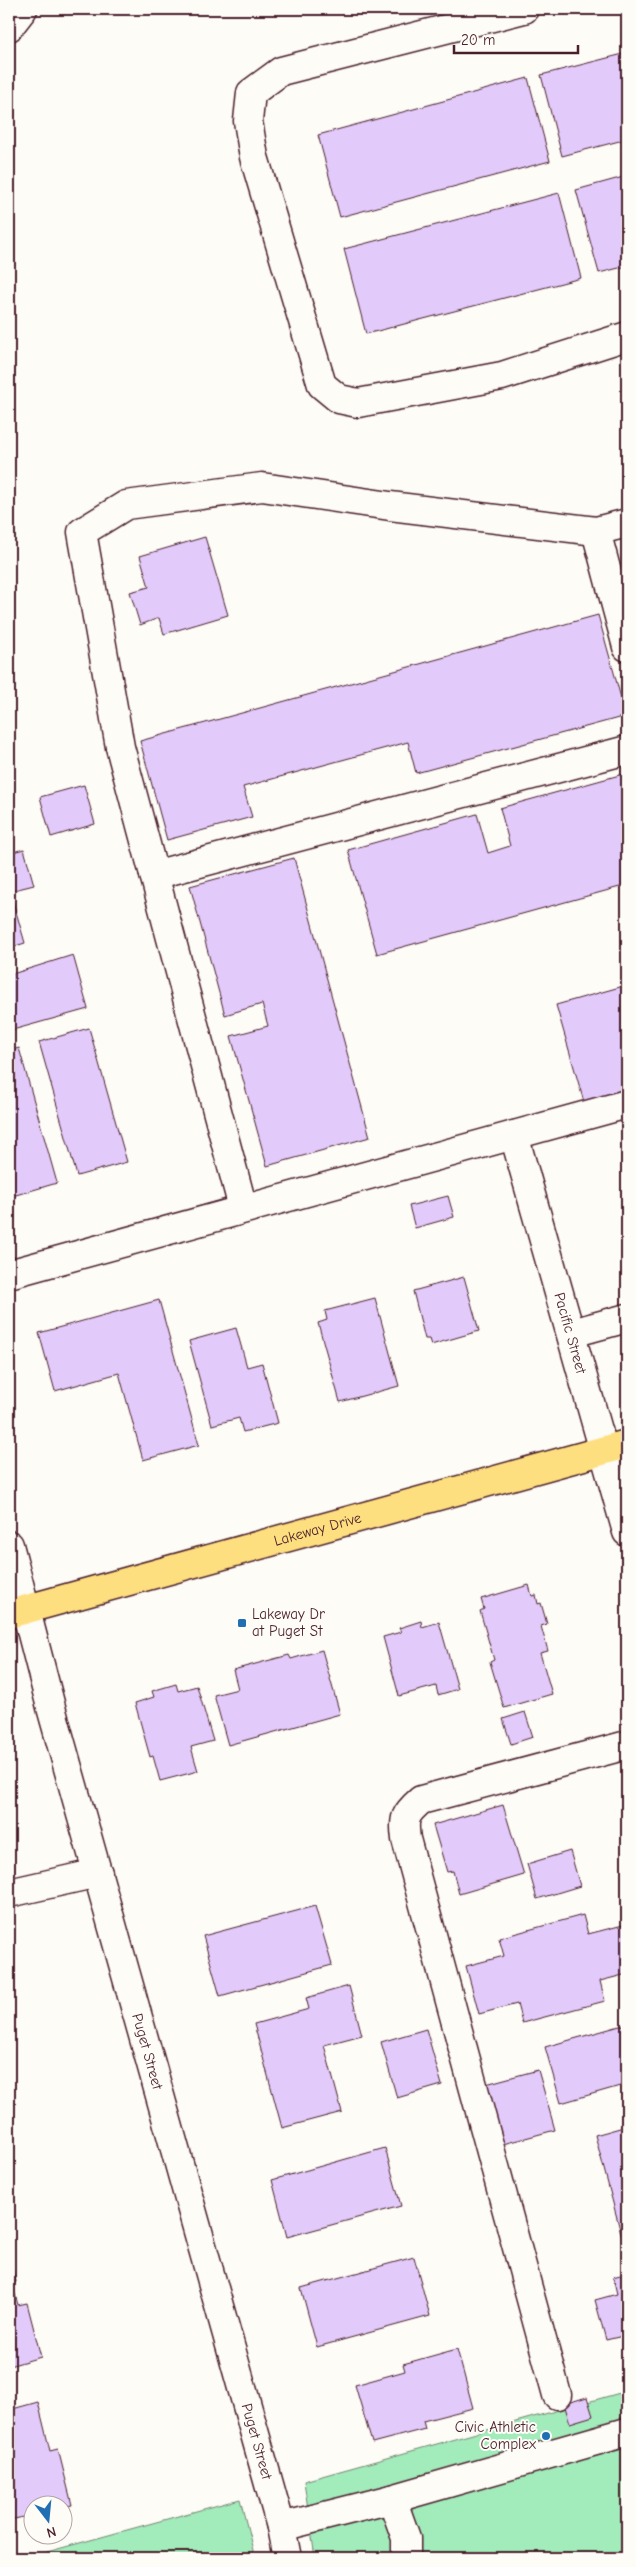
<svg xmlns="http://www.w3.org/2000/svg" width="636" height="2567" font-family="'Comic Neue',sans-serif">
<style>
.green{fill:#a2ebba;stroke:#768572}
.building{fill:#e2cafb;stroke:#4a1f2b}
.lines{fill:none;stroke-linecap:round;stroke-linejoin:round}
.minor-casing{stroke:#4a1f2b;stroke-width:31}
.major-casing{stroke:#4a1f2b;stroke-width:31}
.minor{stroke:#fdfcf7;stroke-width:28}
.major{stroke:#fedf80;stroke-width:28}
.poi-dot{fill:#1f6fb2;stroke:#fdfcf7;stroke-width:2}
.labels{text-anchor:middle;stroke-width:4;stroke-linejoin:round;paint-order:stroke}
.street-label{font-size:15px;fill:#4a1f2b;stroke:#fdfcf7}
.poi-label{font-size:15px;fill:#4a1f2b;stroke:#fdfcf7;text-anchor:start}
</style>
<rect width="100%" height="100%" fill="#fdfcf7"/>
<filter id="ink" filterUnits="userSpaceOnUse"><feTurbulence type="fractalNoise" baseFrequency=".02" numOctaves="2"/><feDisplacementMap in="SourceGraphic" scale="10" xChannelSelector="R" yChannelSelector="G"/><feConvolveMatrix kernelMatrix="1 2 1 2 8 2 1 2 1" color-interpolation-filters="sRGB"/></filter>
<g filter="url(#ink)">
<!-- green -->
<path class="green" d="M 627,2391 L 627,2558 L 315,2558 L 304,2481 Z
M 240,2499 L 255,2558 L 25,2558 Z"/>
<!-- building -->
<path class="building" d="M 627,53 L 627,139 L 562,156 L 541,75 Z
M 528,78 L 550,161 L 340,217 L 318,135 Z
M 627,176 L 627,266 L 599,273 L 576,190 Z
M 559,193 L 581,278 L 366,334 L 344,249 Z
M 205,537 L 228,615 L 164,634 L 159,618 L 140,625 L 130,592 L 149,587 L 140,556 Z
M 598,615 L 626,716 L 416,773 L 408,742 L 243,787 L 252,817 L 167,840 L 140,741 Z
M 627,773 L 627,885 L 377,954 L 348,850 L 477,814 L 488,853 L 510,846 L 500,808 Z
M 84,785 L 95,824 L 51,837 L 40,797 Z
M 24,849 L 34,885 L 10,891 L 25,943 L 9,948 L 9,853 Z
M 294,858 L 370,1137 L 267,1166 L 231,1036 L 268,1026 L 262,1004 L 225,1015 L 190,886 Z
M 73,955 L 88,1009 L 9,1031 L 9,975 Z
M 627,985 L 627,1089 L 584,1102 L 556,1005 Z
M 89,1028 L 127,1162 L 77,1176 L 39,1042 Z
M 19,1048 L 57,1183 L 9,1197 L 9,1051 Z
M 448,1196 L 454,1217 L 415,1228 L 409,1206 Z
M 464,1277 L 479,1331 L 431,1345 L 429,1339 L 425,1339 L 413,1291 Z
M 375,1298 L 399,1386 L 340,1402 L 318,1323 L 327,1320 L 325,1311 Z
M 159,1300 L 199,1445 L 143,1460 L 119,1373 L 55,1391 L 39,1333 Z
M 236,1328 L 247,1367 L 262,1363 L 278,1423 L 243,1432 L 239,1418 L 212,1425 L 189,1341 Z
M 529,1585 L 532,1596 L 536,1595 L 538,1604 L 541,1603 L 547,1624 L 541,1626 L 548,1651 L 540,1653 L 552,1694 L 504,1708 L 490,1662 L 494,1660 L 480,1611 L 484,1609 L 481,1599 Z
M 421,1621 L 422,1627 L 439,1622 L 458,1689 L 438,1695 L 436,1686 L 399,1696 L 383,1637 L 401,1632 L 399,1628 Z
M 322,1650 L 340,1714 L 228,1745 L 214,1695 L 238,1689 L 233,1670 L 289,1655 L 291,1659 Z
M 176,1684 L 178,1691 L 197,1686 L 213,1741 L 191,1747 L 198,1771 L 160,1781 L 153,1756 L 150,1757 L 135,1703 L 154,1697 L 152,1691 Z
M 525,1712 L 533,1737 L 511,1744 L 503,1719 Z
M 503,1805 L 524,1875 L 459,1894 L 453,1871 L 447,1872 L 433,1825 Z
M 570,1851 L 580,1886 L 537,1899 L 527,1864 Z
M 315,1906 L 332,1965 L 220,1996 L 203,1936 Z
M 583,1915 L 588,1934 L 627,1924 L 627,1974 L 600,1981 L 605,2001 L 522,2023 L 517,2004 L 479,2014 L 466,1966 L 504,1956 L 499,1938 Z
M 349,1986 L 362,2035 L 324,2045 L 342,2112 L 282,2128 L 254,2024 L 309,2009 L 306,1998 Z
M 627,2024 L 627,2084 L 561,2103 L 545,2047 Z
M 426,2029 L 442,2085 L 397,2098 L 381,2042 Z
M 538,2070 L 555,2130 L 503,2144 L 486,2084 Z
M 627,2126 L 627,2236 L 622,2237 L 595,2135 Z
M 385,2148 L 401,2206 L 287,2237 L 272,2180 Z
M 9,2255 L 16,2282 L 12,2283 L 18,2305 L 27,2303 L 41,2357 L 9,2366 Z
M 414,2257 L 430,2316 L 317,2347 L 301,2288 Z
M 627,2273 L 627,2335 L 606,2340 L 595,2300 L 617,2294 L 613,2277 Z
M 457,2349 L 473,2408 L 423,2421 L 425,2429 L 372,2443 L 355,2385 L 405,2371 L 403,2364 Z
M 587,2397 L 593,2416 L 570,2423 L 564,2404 Z
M 38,2402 L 50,2451 L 58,2449 L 72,2505 L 62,2507 L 62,2504 L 32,2504 L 32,2515 L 10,2520 L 9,2410 Z"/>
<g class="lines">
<defs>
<g id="minor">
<path d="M 524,9 L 281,71 L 251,93 L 248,121 L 254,157 L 322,385 L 339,399 L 358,403 L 502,376 L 627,336"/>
<path d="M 9,27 L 23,9"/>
<path d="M 596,531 L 627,647"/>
<path d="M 154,875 L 627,750"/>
<path id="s1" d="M 514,1135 L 627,1532"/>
<path d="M 243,1208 L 120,747 L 82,532 L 126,505 L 262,487 L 390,506 L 596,531 L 627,523"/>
<path d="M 9,1274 L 627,1104"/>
<path d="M 572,1333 L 627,1318"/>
<path id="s2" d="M 9,1545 L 52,1711 L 281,2527 L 287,2558"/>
<path d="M 9,1893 L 98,1873"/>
<path d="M 557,2395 L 406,1839 C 403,1818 405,1814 421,1800 L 627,1745"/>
<path d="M 392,2499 L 406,2538 L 406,2558"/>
<path d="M 281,2527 L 392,2499 L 627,2432"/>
</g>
<g id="major">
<path id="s3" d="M 9,1614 L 627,1444"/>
</g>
</defs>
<!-- minor casing -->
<use href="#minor" class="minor-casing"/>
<!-- major casing -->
<use href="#major" class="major-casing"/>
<!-- minor -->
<use href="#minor" class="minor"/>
<!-- major -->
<use href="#major" class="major"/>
</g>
</g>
<!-- markers -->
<g class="poi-dot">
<rect x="237" y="1618" width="10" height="10" rx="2.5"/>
<circle cx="546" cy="2436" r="5"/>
</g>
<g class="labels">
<!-- street labels -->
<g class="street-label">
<text dy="5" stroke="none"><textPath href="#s1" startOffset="206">Pacific Street</textPath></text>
<text dy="5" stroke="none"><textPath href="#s3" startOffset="320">Lakeway Drive</textPath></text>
<text dy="5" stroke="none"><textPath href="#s2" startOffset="525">Puget Street</textPath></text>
<text dy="5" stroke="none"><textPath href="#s2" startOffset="930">Puget Street</textPath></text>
</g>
<!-- poi labels -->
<g class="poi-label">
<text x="252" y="1619">Lakeway Dr<tspan x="252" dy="17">at Puget St</tspan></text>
<text x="536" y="2432" text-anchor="end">Civic Athletic<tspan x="536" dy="17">Complex</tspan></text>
</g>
</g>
<!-- margin -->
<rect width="636" height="2567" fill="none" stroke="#fdfcf7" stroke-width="30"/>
<rect x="15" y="15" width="606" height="2537" fill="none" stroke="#4a1f2b" stroke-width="2" filter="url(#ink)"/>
<!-- north arrow -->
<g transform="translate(48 2520) rotate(164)"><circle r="24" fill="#fdfcf7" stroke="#b5a4a5"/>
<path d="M0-4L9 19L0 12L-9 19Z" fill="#1f6fb2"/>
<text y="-8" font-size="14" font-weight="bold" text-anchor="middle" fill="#4a1f2b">N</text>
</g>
<!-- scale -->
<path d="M454 45v8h124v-8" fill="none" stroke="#4a1f2b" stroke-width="2.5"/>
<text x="461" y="45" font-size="15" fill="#4a1f2b" stroke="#fdfcf7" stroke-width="4" paint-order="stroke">20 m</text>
</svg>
